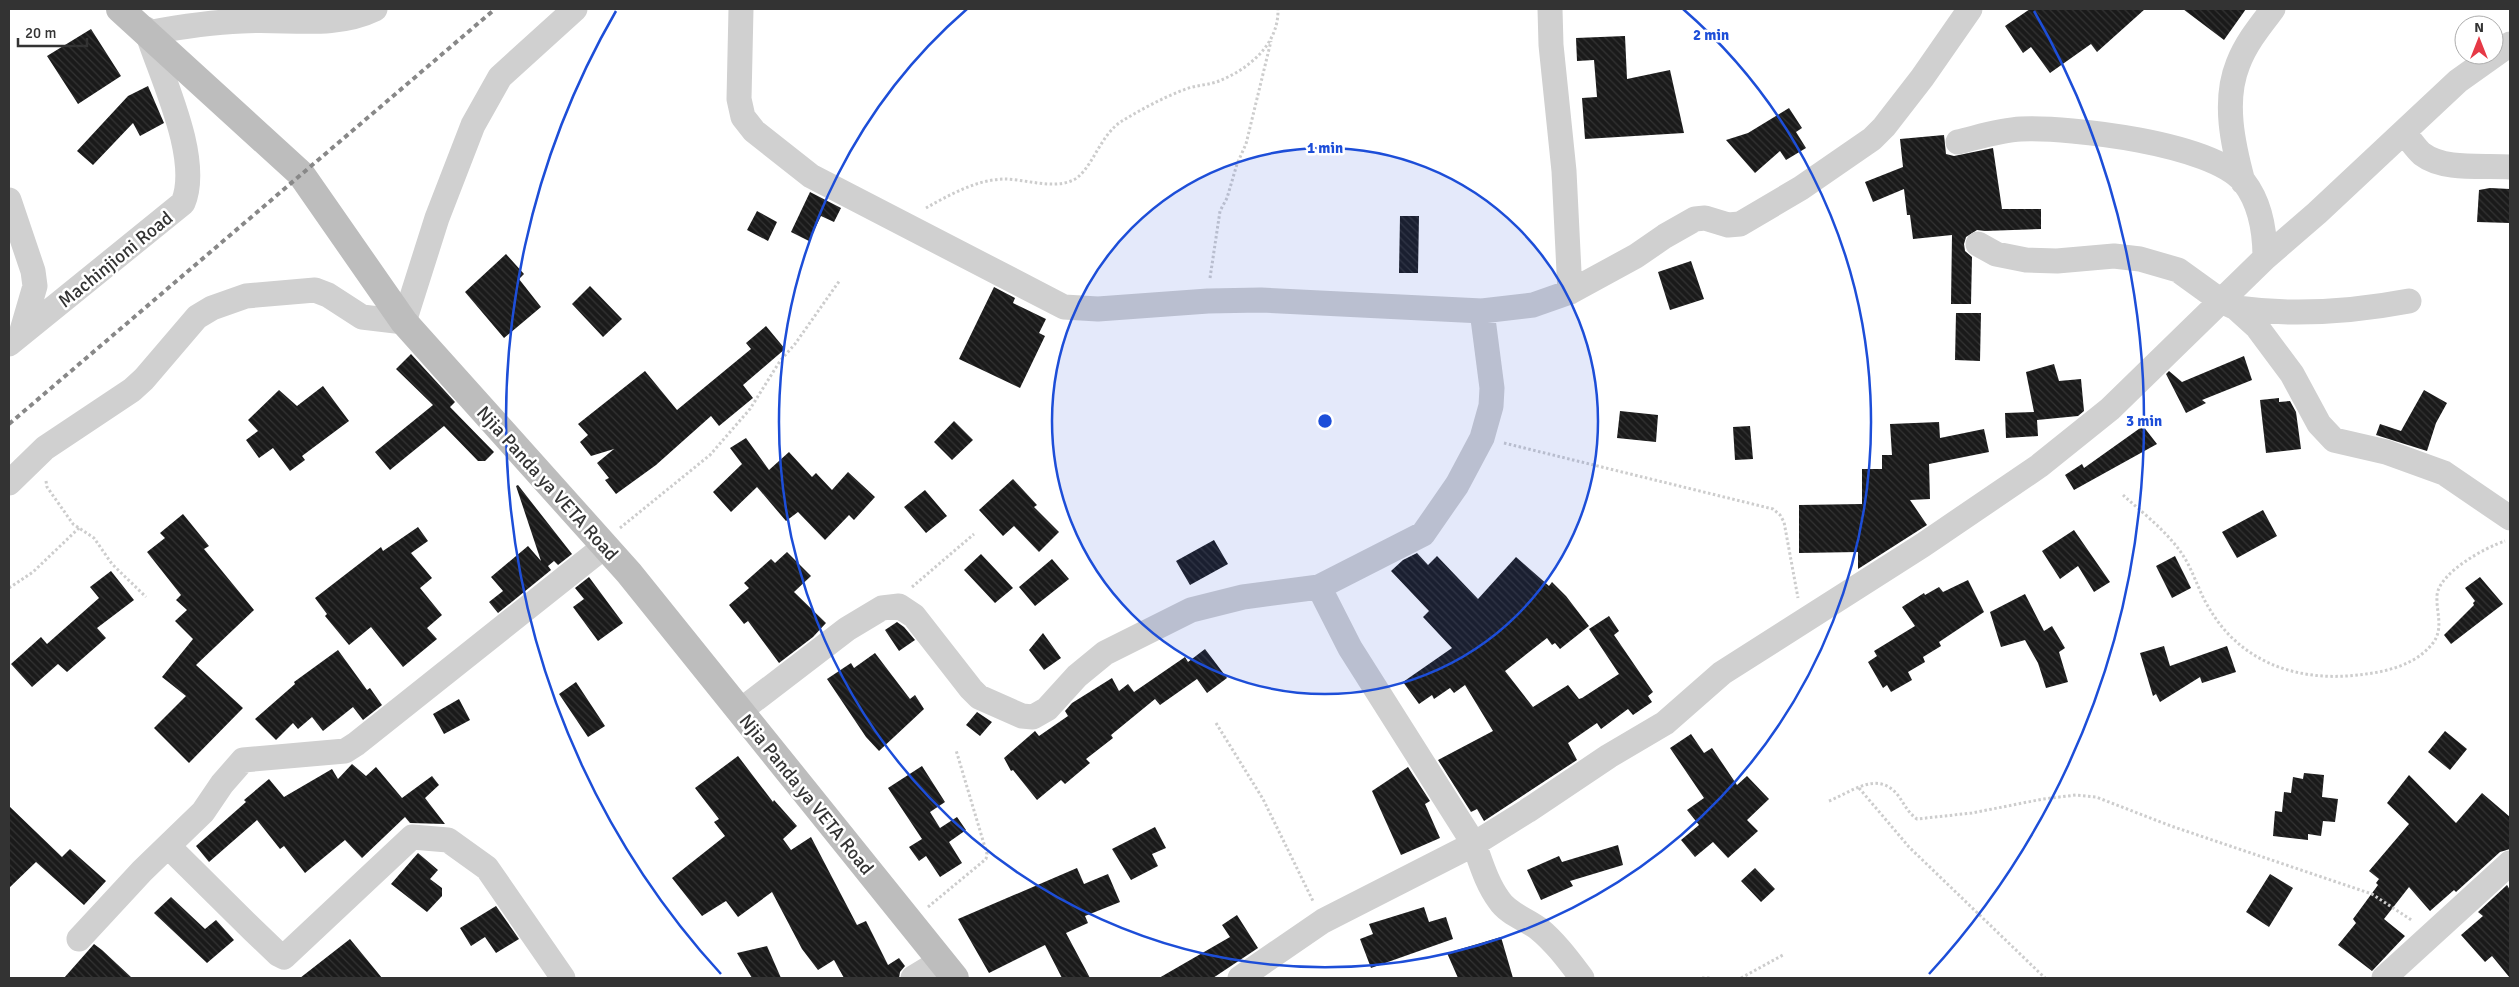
<svg xmlns="http://www.w3.org/2000/svg" width="2519" height="987" font-family="Signika,sans-serif">
<style>
.building{fill:url(#building-back-hatch)}
.lines{fill:none;stroke-linecap:round;stroke-linejoin:round}
.path{stroke:#cdcdcd;stroke-width:3;stroke-dasharray:2.5 2.5;stroke-linecap:butt}
.street{stroke:#d0d0d0;stroke-width:25}
.secondary{stroke:#bdbdbd;stroke-width:28}
.rail{stroke:#888;stroke-width:4;stroke-dasharray:5 4;stroke-linecap:butt}
.ring{fill:none;stroke:#1d4ed8;stroke-width:2.5}
.labels{text-anchor:middle;stroke-width:5;stroke-linejoin:round;paint-order:stroke}
.street-label{font-size:19px;fill:#333;stroke:#fff}
.centre{fill:#1d4ed8;stroke:#fff;stroke-width:2.5}
.ring-label{font-size:15px;text-anchor:middle;font-weight:bold;fill:#1d4ed8;stroke:#fff;stroke-width:5;stroke-linejoin:round;paint-order:stroke}
</style>
<defs>
<pattern id="building-back-hatch" width="6" height="6" patternUnits="userSpaceOnUse" patternTransform="scale(1.25)"><rect width="6" height="6" fill="#1a1a1a"/><path d="M-1 5l2 2M0 0l6 6M5-1l2 2" fill="none" stroke="#333"/></pattern>
</defs>
<rect width="100%" height="100%" fill="#fff"/>
<!-- building -->
<path class="building" d="M 2030,9 L 2145,9 L 2097,52 L 2091,44 L 2050,73 L 2031,47 L 2023,53 L 2005,26 Z
M 2183,9 L 2246,9 L 2224,40 Z
M 91,29 L 121,76 L 78,104 L 47,56 Z
M 1625,36 L 1627,79 L 1670,70 L 1684,133 L 1585,139 L 1582,98 L 1597,97 L 1594,60 L 1577,61 L 1576,38 Z
M 148,86 L 164,123 L 140,136 L 133,123 L 93,165 L 77,151 L 128,96 Z
M 1789,108 L 1802,128 L 1796,132 L 1806,148 L 1786,160 L 1780,151 L 1755,173 L 1726,140 L 1748,133 Z
M 1944,135 L 1946,154 L 1954,156 L 1993,148 L 2002,209 L 2041,209 L 2041,229 L 1985,231 L 1977,230 L 1966,237 L 1964,244 L 1965,251 L 1972,257 L 1971,304 L 1951,304 L 1952,235 L 1913,239 L 1910,215 L 1907,215 L 1904,189 L 1873,202 L 1865,182 L 1903,167 L 1900,139 Z
M 2490,188 L 2510,189 L 2510,223 L 2477,222 L 2479,190 Z
M 810,192 L 841,208 L 834,222 L 821,216 L 809,241 L 791,232 Z
M 757,211 L 777,222 L 768,241 L 747,230 Z
M 1400,216 L 1419,216 L 1418,273 L 1399,273 Z
M 506,254 L 524,274 L 519,279 L 541,307 L 504,338 L 465,292 Z
M 1691,261 L 1704,299 L 1670,310 L 1658,272 Z
M 590,286 L 622,319 L 603,337 L 572,304 Z
M 994,287 L 1015,298 L 1013,303 L 1046,319 L 1039,333 L 1045,336 L 1020,388 L 959,359 Z
M 1956,313 L 1981,313 L 1980,361 L 1955,360 Z
M 766,326 L 785,349 L 743,385 L 753,398 L 719,426 L 711,416 L 656,465 L 616,494 L 605,480 L 609,478 L 597,463 L 614,449 L 591,456 L 580,442 L 588,435 L 578,424 L 645,371 L 677,410 L 751,349 L 746,343 Z
M 411,354 L 455,402 L 450,407 L 494,452 L 485,461 L 478,461 L 444,426 L 390,470 L 375,452 L 433,405 L 396,369 Z
M 2244,356 L 2252,380 L 2202,400 L 2206,403 L 2186,413 L 2166,374 L 2169,371 L 2182,382 Z
M 2054,364 L 2059,381 L 2081,379 L 2084,411 L 2078,416 L 2037,420 L 2038,436 L 2006,438 L 2005,413 L 2034,412 L 2026,372 Z
M 323,386 L 349,421 L 302,456 L 305,460 L 290,471 L 273,448 L 259,458 L 246,440 L 258,431 L 248,420 L 279,390 L 297,406 Z
M 2424,390 L 2447,403 L 2436,423 L 2427,451 L 2376,435 L 2380,424 L 2401,431 Z
M 2279,398 L 2279,402 L 2290,401 L 2296,412 L 2301,449 L 2266,453 L 2260,400 Z
M 1620,411 L 1658,415 L 1656,442 L 1617,438 Z
M 954,421 L 973,440 L 952,460 L 934,442 Z
M 1939,422 L 1940,438 L 1984,429 L 1989,452 L 1929,464 L 1930,499 L 1910,500 L 1927,525 L 1858,569 L 1858,552 L 1799,553 L 1799,505 L 1862,504 L 1862,469 L 1882,469 L 1882,455 L 1892,455 L 1890,424 Z
M 1750,426 L 1753,459 L 1735,460 L 1733,427 Z
M 2143,426 L 2157,444 L 2074,490 L 2065,475 L 2082,464 L 2084,468 Z
M 746,438 L 769,470 L 789,452 L 812,477 L 816,473 L 832,490 L 848,472 L 875,497 L 854,520 L 849,515 L 825,540 L 798,512 L 786,521 L 757,487 L 731,512 L 713,492 L 742,464 L 730,448 Z
M 1013,479 L 1037,505 L 1034,507 L 1059,532 L 1039,552 L 1014,526 L 1003,536 L 979,510 Z
M 518,485 L 572,554 L 558,565 L 554,561 L 548,566 L 551,570 L 498,613 L 489,602 L 503,591 L 491,577 L 528,546 L 541,561 L 516,486 Z
M 925,490 L 947,516 L 926,533 L 904,507 Z
M 2263,510 L 2277,536 L 2237,558 L 2222,532 Z
M 183,514 L 209,546 L 204,549 L 254,610 L 196,665 L 243,708 L 189,763 L 154,728 L 186,696 L 162,677 L 193,639 L 175,621 L 187,610 L 176,600 L 181,595 L 147,552 L 165,538 L 160,533 Z
M 418,527 L 428,541 L 411,553 L 432,578 L 420,588 L 442,615 L 427,628 L 437,639 L 403,667 L 371,627 L 349,645 L 325,616 L 327,614 L 315,598 L 381,547 L 383,551 Z
M 2074,530 L 2110,582 L 2094,592 L 2078,566 L 2060,579 L 2042,551 Z
M 1214,540 L 1228,564 L 1190,585 L 1176,561 Z
M 787,552 L 811,576 L 794,592 L 826,623 L 813,637 L 779,663 L 748,621 L 744,624 L 729,605 L 749,588 L 744,583 L 771,559 L 775,563 Z
M 1417,553 L 1428,565 L 1437,556 L 1478,599 L 1516,557 L 1549,586 L 1552,582 L 1566,596 L 1589,626 L 1560,649 L 1555,643 L 1552,645 L 1547,638 L 1505,671 L 1533,707 L 1568,685 L 1579,699 L 1582,698 L 1619,674 L 1589,629 L 1609,616 L 1619,631 L 1614,635 L 1653,692 L 1648,696 L 1652,702 L 1633,715 L 1628,709 L 1601,729 L 1597,723 L 1568,743 L 1577,760 L 1484,821 L 1477,809 L 1471,812 L 1438,760 L 1493,731 L 1465,685 L 1454,693 L 1450,688 L 1434,699 L 1432,695 L 1419,704 L 1403,682 L 1452,648 L 1423,617 L 1429,611 L 1391,571 L 1403,560 Z
M 981,554 L 1013,588 L 995,603 L 964,570 Z
M 2175,556 L 2191,588 L 2172,598 L 2156,566 Z
M 1052,559 L 1069,579 L 1035,606 L 1019,587 Z
M 111,571 L 134,600 L 97,628 L 106,638 L 67,672 L 58,664 L 32,687 L 11,664 L 41,637 L 47,644 L 99,598 L 90,587 Z
M 589,577 L 623,623 L 598,641 L 573,607 L 584,599 L 575,588 Z
M 2480,577 L 2503,604 L 2451,644 L 2444,635 L 2474,605 L 2473,603 L 2475,601 L 2465,588 Z
M 1968,580 L 1984,612 L 1939,642 L 1941,646 L 1923,657 L 1925,662 L 1908,672 L 1912,680 L 1891,692 L 1887,685 L 1883,688 L 1868,662 L 1877,656 L 1874,651 L 1915,626 L 1902,607 L 1924,593 L 1925,595 L 1939,587 L 1943,592 Z
M 2025,594 L 2044,631 L 2052,626 L 2065,648 L 2059,652 L 2068,682 L 2046,688 L 2038,663 L 2025,640 L 2001,647 L 1990,612 Z
M 897,622 L 904,627 L 915,640 L 899,651 L 885,630 Z
M 1043,633 L 1061,658 L 1044,670 L 1029,650 Z
M 2164,646 L 2170,666 L 2227,646 L 2236,672 L 2202,683 L 2200,677 L 2160,702 L 2156,694 L 2153,696 L 2140,653 Z
M 1205,649 L 1227,678 L 1207,693 L 1197,679 L 1160,705 L 1155,699 L 1111,735 L 1113,738 L 1086,759 L 1090,763 L 1065,784 L 1061,780 L 1037,800 L 1013,770 L 1011,771 L 1004,758 L 1035,731 L 1039,736 L 1068,716 L 1065,711 L 1072,703 L 1112,678 L 1119,691 L 1128,684 L 1134,692 L 1185,657 L 1188,662 Z
M 338,650 L 367,690 L 370,688 L 382,705 L 363,720 L 353,707 L 323,731 L 312,717 L 298,729 L 293,723 L 276,740 L 255,719 L 295,684 L 294,682 Z
M 875,653 L 910,699 L 915,695 L 924,709 L 879,751 L 866,737 L 827,679 L 851,663 L 854,668 Z
M 576,682 L 605,726 L 588,737 L 559,694 Z
M 459,699 L 470,720 L 444,734 L 433,714 Z
M 977,712 L 992,722 L 980,736 L 966,725 Z
M 2445,731 L 2467,749 L 2450,770 L 2428,752 Z
M 1691,734 L 1704,753 L 1712,748 L 1737,785 L 1747,776 L 1769,799 L 1747,820 L 1758,831 L 1728,858 L 1713,842 L 1695,857 L 1681,840 L 1699,825 L 1687,810 L 1704,798 L 1670,748 Z
M 738,756 L 773,802 L 774,800 L 797,826 L 783,839 L 791,850 L 811,837 L 857,925 L 866,921 L 888,965 L 899,958 L 905,966 L 900,972 L 899,978 L 844,978 L 834,960 L 818,970 L 802,949 L 772,892 L 738,917 L 726,901 L 702,916 L 672,878 L 725,836 L 714,822 L 719,819 L 695,788 Z
M 352,764 L 366,776 L 376,767 L 402,798 L 432,776 L 439,785 L 425,798 L 445,824 L 410,823 L 405,817 L 362,858 L 345,840 L 305,873 L 284,846 L 280,849 L 257,820 L 209,862 L 196,846 L 246,802 L 244,800 L 269,779 L 284,797 L 332,769 L 338,779 Z
M 922,766 L 945,802 L 930,812 L 940,828 L 957,817 L 966,830 L 949,842 L 962,863 L 940,877 L 926,856 L 919,861 L 909,847 L 922,839 L 888,788 Z
M 1408,767 L 1430,801 L 1425,804 L 1440,838 L 1401,855 L 1372,791 Z
M 2304,773 L 2324,775 L 2322,797 L 2338,799 L 2335,822 L 2323,821 L 2321,836 L 2308,834 L 2308,840 L 2273,836 L 2275,811 L 2282,812 L 2284,792 L 2291,793 L 2293,777 L 2303,779 Z
M 2409,775 L 2456,823 L 2482,793 L 2510,817 L 2510,849 L 2500,852 L 2456,892 L 2454,890 L 2430,911 L 2409,887 L 2384,919 L 2405,936 L 2372,971 L 2338,945 L 2356,923 L 2353,919 L 2378,885 L 2376,883 L 2379,879 L 2369,871 L 2409,824 L 2387,803 Z
M 9,806 L 62,857 L 70,849 L 106,881 L 84,905 L 36,862 L 9,888 Z
M 1155,827 L 1166,848 L 1152,854 L 1158,866 L 1131,880 L 1112,849 Z
M 1618,845 L 1623,865 L 1570,881 L 1573,886 L 1541,900 L 1527,870 L 1559,856 L 1562,862 Z
M 418,853 L 438,870 L 430,879 L 442,888 L 442,896 L 427,912 L 391,884 Z
M 1077,868 L 1084,884 L 1108,874 L 1120,902 L 1085,916 L 1088,923 L 1066,933 L 1090,978 L 1062,978 L 1045,945 L 989,973 L 958,919 Z
M 1755,868 L 1775,889 L 1761,902 L 1741,881 Z
M 2270,874 L 2293,888 L 2269,927 L 2246,912 Z
M 2507,885 L 2510,890 L 2510,978 L 2492,956 L 2485,962 L 2461,935 L 2483,916 L 2478,912 Z
M 171,897 L 205,929 L 216,920 L 234,940 L 207,963 L 154,913 Z
M 496,906 L 519,939 L 496,953 L 485,937 L 471,946 L 460,928 Z
M 1424,907 L 1429,922 L 1446,917 L 1453,939 L 1371,968 L 1360,939 L 1373,934 L 1369,924 Z
M 1237,915 L 1258,948 L 1213,978 L 1159,978 L 1230,937 L 1222,925 Z
M 1501,937 L 1513,978 L 1458,978 L 1447,953 Z
M 350,939 L 382,978 L 300,978 Z
M 94,944 L 102,950 L 132,978 L 64,978 Z
M 767,946 L 781,978 L 752,978 L 737,953 Z"/>
<g class="lines">
<!-- path -->
<path class="path" d="M 926,208 C 949,195 976,180 1003,179 C 1025,179 1051,189 1071,181 C 1091,174 1099,135 1122,121 C 1142,109 1164,97 1186,89 C 1197,85 1209,85 1219,81 C 1249,69 1279,44 1278,9
M 1210,278 L 1220,211 L 1227,198 L 1237,164 L 1246,144 L 1271,41
M 1504,443 L 1773,509 L 1780,515 L 1784,522 L 1798,598
M 46,481 L 47,487 L 73,524 L 94,538 L 112,564 L 146,597
M 2123,495 C 2144,514 2169,533 2184,557 C 2194,573 2199,592 2209,608 C 2241,663 2298,682 2358,675 C 2385,672 2415,666 2433,643 C 2444,628 2436,612 2437,596 C 2438,573 2486,547 2505,541
M 620,528 L 710,455 L 750,409 L 780,361 L 795,344 L 840,280
M 912,587 L 974,534
M 9,588 L 33,572 L 79,528
M 1216,723 L 1263,799 L 1313,901
M 1859,788 L 1909,847 L 2045,978
M 1829,801 C 1853,791 1877,771 1897,794 C 1904,803 1907,812 1917,819 L 1972,813 L 2043,799 L 2076,795 L 2096,797 L 2171,826 L 2372,894 L 2413,921
M 928,907 L 986,859 L 987,854 L 956,750
M 1702,978 L 1711,978
M 1741,978 L 1783,955"/>
<!-- street -->
<path class="street" d="M 741,9 L 739,99 L 743,117 L 754,131 L 811,176 L 1064,307 L 1098,309 L 1208,301 L 1261,300 L 1482,311 L 1533,305 L 1570,292 L 1636,256 L 1665,236 L 1695,219 L 1705,218 L 1728,225 L 1740,224 L 1801,188 L 1872,139 L 1884,127 L 1922,78 L 1970,9
M 1550,9 L 1551,45 L 1564,171 L 1570,292
M 147,33 C 179,27 210,22 242,21 C 287,18 334,29 375,9
M 2404,133 C 2410,139 2415,148 2422,154 C 2444,171 2484,165 2510,167
M 1958,142 C 1979,137 2000,130 2021,129 C 2071,127 2212,143 2244,182 C 2261,204 2265,232 2265,258
M 2243,182 C 2233,145 2223,101 2238,64 C 2246,43 2260,26 2273,9
M 9,200 L 33,271 L 35,286 L 21,334
M 1978,244 L 1996,254 L 2026,260 L 2057,261 L 2114,256 L 2140,259 L 2178,270 L 2221,301 L 2236,308 L 2257,327 L 2292,374 L 2319,424 L 2334,440 L 2386,452 L 2444,473 L 2510,518
M 2236,308 C 2295,316 2351,312 2409,301
M 9,344 L 183,203 C 202,158 160,74 146,29
M 9,483 L 45,448 L 132,390 L 144,379 L 197,317 L 212,308 L 246,296 L 315,290 L 328,295 L 362,317 L 404,322 L 437,218 L 473,125 L 500,77 L 575,9
M 1319,587 L 1350,648 L 1474,844 C 1481,863 1487,884 1499,900 C 1508,914 1526,919 1539,929 C 1556,943 1569,961 1582,978
M 740,711 L 847,629 L 882,608 L 899,606 L 914,616 L 971,689 L 979,697 L 1022,716 L 1033,717 L 1047,709 L 1077,676 L 1105,653 L 1191,610 L 1243,597 L 1319,587 L 1423,534 L 1457,485 L 1482,438 L 1491,406 L 1492,388 L 1482,311
M 168,846 L 254,931 L 278,954 L 284,957 L 412,837 L 448,840 L 487,868 L 563,978
M 79,939 L 142,871 L 203,812 L 222,784 L 243,760 L 345,751 L 356,744 L 605,546
M 913,978 L 941,961
M 1240,978 L 1323,921 L 1474,844 L 1527,811 L 1609,756 L 1665,723 L 1722,673 L 1923,545 L 2039,466 L 2110,409 L 2265,258 L 2317,213 L 2458,81 L 2510,44
M 2384,978 L 2510,863"/>
<!-- secondary -->
<path class="secondary" d="M 120,9 L 301,174 L 404,322 L 629,573 L 955,978"/>
<!-- rail -->
<path class="rail" d="M 9,424 L 495,9"/>
</g>
<!-- distance rings -->
<circle cx="1325" cy="421" r="273" fill="#1d4ed8" fill-opacity=".12"/>
<g class="ring">
<circle cx="1325" cy="421" r="273"/>
<path d="M1683 9A546 546 0 1 1 967 9"/>
<path d="M721 974A819 819 0 0 1 616 11M2034 11A819 819 0 0 1 1929 974"/>
</g>
<g class="labels">
<!-- street labels -->
<g class="street-label">
<text transform="translate(115 259) rotate(-39)" y="7">Machinjioni Road</text>
<text transform="translate(548 483) rotate(48)" y="7">Njia Panda ya VETA Road</text>
<text transform="translate(807 794) rotate(51)" y="7">Njia Panda ya VETA Road</text>
</g>
</g>
<circle cx="1325" cy="421" r="8" class="centre"/>
<g class="ring-label">
<text x="1711" y="40">2 min</text>
<text x="1325" y="153">1 min</text>
<text x="2144" y="426">3 min</text>
</g>
<!-- border -->
<rect width="2519" height="987" fill="none" stroke="#333333" stroke-width="20"/>
<!-- north arrow -->
<g transform="translate(2479 40)"><circle r="24" fill="#ffffff" stroke="#adadad"/>
<path d="M0-4L9 19L0 12L-9 19Z" fill="#e63946"/>
<text y="-8" font-size="14" font-weight="bold" text-anchor="middle" fill="#333333">N</text>
</g>
<!-- scale -->
<path d="M18 38v8h69v-8" fill="none" stroke="#333333" stroke-width="2.5"/>
<text x="25" y="38" font-size="15" fill="#333333" stroke="#ffffff" stroke-width="4" paint-order="stroke">20 m</text>
</svg>
